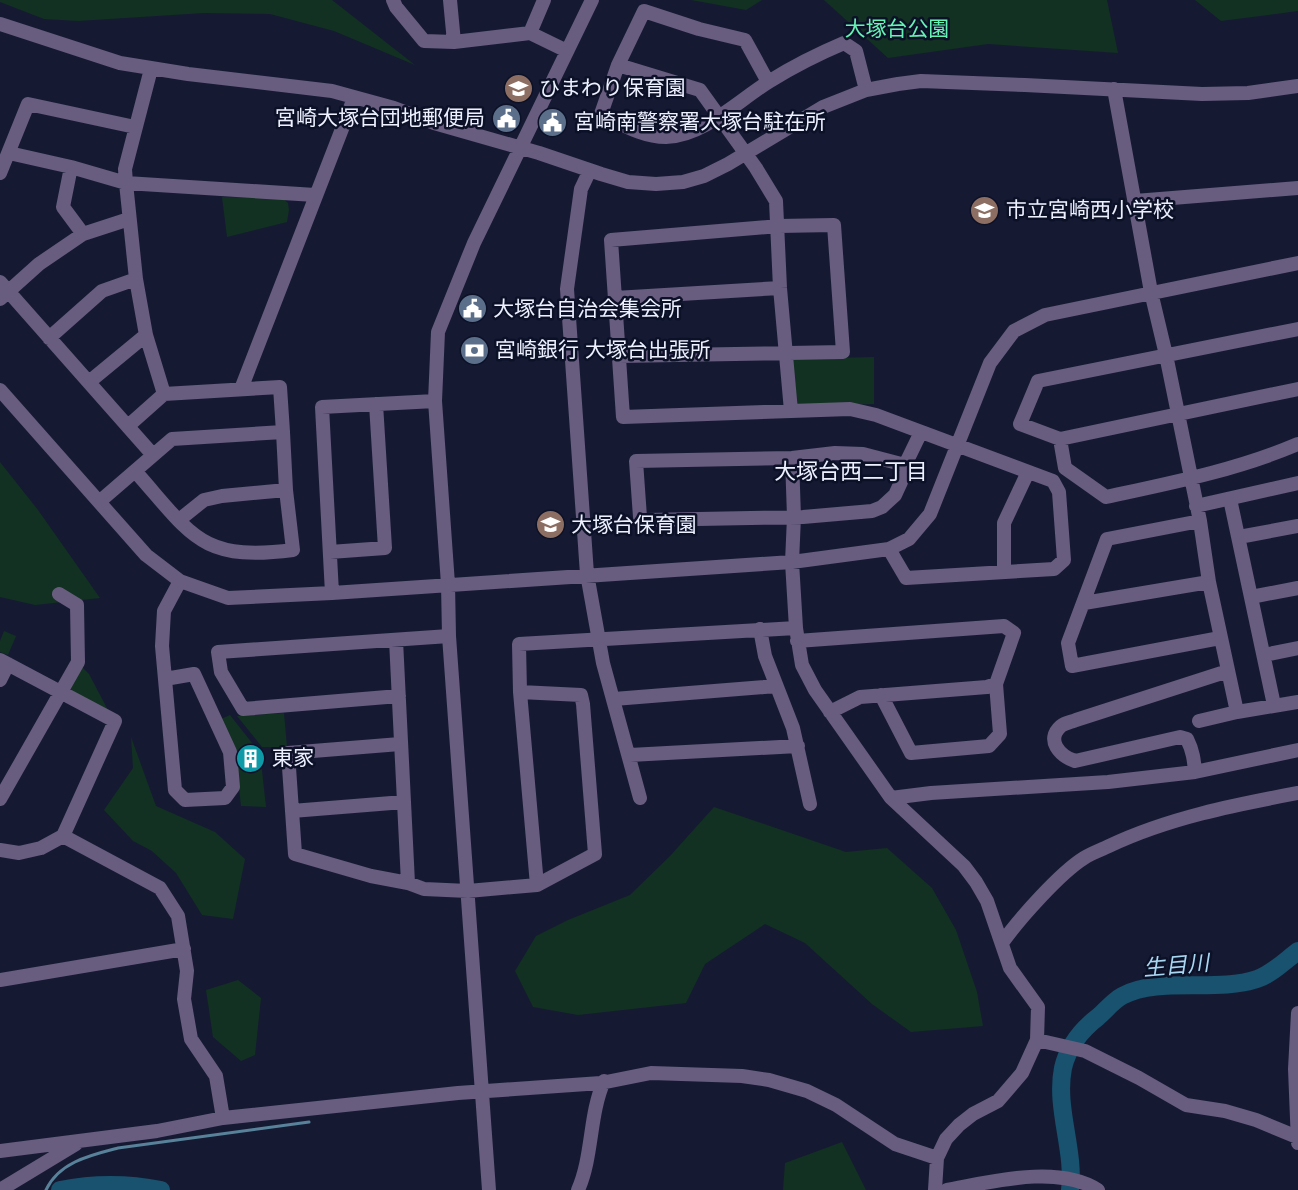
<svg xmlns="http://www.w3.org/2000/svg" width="1298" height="1190" font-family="Quicksand,'Noto Sans JP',sans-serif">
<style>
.green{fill:#123122}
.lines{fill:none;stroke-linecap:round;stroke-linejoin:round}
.stream{stroke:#58829a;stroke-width:3}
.river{stroke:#18526e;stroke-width:18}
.minor{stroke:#685c7f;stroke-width:14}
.labels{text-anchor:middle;stroke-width:5;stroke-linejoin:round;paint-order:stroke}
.park-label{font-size:21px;fill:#65f3b3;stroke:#0c1128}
.poi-label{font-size:21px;fill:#edf1ff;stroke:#0c1128;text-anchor:start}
.neighbourhood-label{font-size:22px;fill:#edf1ff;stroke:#0c1128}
.water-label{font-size:22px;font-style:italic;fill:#a8d7f2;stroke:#0c1128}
</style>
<rect width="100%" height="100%" fill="#151a32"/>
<!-- green -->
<path class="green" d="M 0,0 L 332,0 L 415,65 L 334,31 L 270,14 L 204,13 L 78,21 L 44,19 L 0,2 Z
M 691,0 L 762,0 L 746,10 Z
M 824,0 L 1107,0 L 1118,53 L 988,44 L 888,58 Z
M 1195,0 L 1298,0 L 1298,11 L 1221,21 Z
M 222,197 L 282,198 L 288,203 L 289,210 L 287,222 L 227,237 Z
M 874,357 L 874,404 L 795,406 L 793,359 Z
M 0,462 L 38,510 L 100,598 L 35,605 L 0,597 Z
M 4,631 L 16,636 L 8,655 L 0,652 L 0,641 Z
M 82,667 L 89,674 L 110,714 L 67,690 Z
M 284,713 L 287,747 L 262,747 L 237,716 Z
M 230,715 L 260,753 L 266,807 L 241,806 L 235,751 L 221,719 Z
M 131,737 L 156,806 L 215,832 L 245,859 L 233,919 L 202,915 L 176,873 L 152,851 L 133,841 L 104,810 L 133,768 Z
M 714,807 L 846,852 L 887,848 L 932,888 L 956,930 L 977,992 L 983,1026 L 911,1032 L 872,1004 L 805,943 L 765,924 L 705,964 L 686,1003 L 578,1015 L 533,1007 L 515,971 L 536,936 L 568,920 L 630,895 L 670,856 Z
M 238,980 L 261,998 L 255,1055 L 241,1061 L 213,1037 L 206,990 Z
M 842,1142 L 866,1190 L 783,1190 L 785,1163 Z"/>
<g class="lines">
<!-- stream -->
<path class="stream" d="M 46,1190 C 59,1162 91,1155 118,1148 L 309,1122"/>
<!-- river -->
<path class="river" d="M 60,1190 C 95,1183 126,1183 161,1190
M 1070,1190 C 1075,1150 1055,1108 1063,1068 C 1068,1046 1081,1030 1098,1017 C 1106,1010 1113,1001 1122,996 C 1159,976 1216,993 1257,979 C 1272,974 1286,960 1298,951"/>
<!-- minor -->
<path class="minor" d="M 393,0 L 396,7 L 424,41 L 454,42 L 530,33 L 567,51
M 450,0 L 454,42
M 0,24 L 120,63 L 188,74 L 332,91 L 394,108 L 434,123 L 539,153 L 601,174 L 628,182 L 656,184 L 683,182 L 704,176 L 728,164 L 823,107 L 866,90 L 898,84 L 921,81 L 1025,85 L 1202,94 L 1248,93 L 1298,86
M 530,33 L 544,0
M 618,65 L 700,90 L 756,168 L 776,201 L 780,288 L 791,411
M 151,69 L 125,169 L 126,183 L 136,279 L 146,335 L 164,394
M 768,82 L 745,40 L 699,29 L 644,11 L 618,65 L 601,114 C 622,124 642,137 666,137 C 704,136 739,100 770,81 C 794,66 818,54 844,43 L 856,51 L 866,90
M 1114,89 L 1151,292 L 1166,355 L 1200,521 L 1209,582 L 1237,712 L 1298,702
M 9,153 L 71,167 L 126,183 L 315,195
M 71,167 L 63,207 L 83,234
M 590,170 L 581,189 L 567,289 L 587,574 L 603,663 L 640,798
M 0,173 L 28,104 L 135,127
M 1135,201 L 1298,188
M 0,282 L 153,455
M 615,298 L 780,288
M 0,299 L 39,264 L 83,234 L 129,219
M 1298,329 L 1038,381 L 1020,424 L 1060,439 L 1298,389
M 49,338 L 102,291 L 136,279
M 619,356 L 843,352 L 834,225 L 779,226 L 611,240 C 615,299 619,358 623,417 L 850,409 L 876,415 L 1053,481 L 1059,492 L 1064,560 L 1054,569 L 906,578 L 889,549
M 89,382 L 146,335
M 241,389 L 354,98
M 0,390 L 146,555 L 180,581 L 228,598 L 332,593 L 792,562 L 889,549 L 909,539 L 930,514 L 990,363 L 1014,331 L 1045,315 L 1298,263
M 128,426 L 164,394 L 280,387 L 283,432
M 1060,439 L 1065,468 L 1106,497 C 1171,483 1237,470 1298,444
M 792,458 L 794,517 L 792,562 L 796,628 L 802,665 L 815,690 L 891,798 L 931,793 L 1108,782 L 1195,772 L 1298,750
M 905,465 L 863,454 L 835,453 L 792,458 L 636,461 L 640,517 L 646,520 L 803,517 L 872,511 L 882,507 L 895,495 L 901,482 L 905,465 L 921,432
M 1230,499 L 1274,705
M 99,502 L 172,439 L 283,432 L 286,490 L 293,550 C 200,562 192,535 135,471
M 1196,506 L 1298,483
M 179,520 L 204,500 L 222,496 L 286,490
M 1200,521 L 1107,539 L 1068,643 L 1072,666 L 1220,638
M 1239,537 L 1298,526
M 330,552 L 385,548 L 376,404
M 1004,571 L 1004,523 L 1028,472
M 332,593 L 322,407 L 435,401
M 1251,597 L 1298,588
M 1084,603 L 1209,582
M 760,629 L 765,656 L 793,728 L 810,804
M 396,640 L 408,883
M 797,641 L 1004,626 L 1014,633 L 996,684 L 1000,734 L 989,746 L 911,753 L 881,695
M 1264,655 L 1298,648
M 0,660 L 115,721 L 63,836 L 41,848 L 19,853 L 0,850
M 165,679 L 194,674 L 230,752 L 233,787 L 225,798 L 185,800 L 175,790 L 162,646 L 164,611 L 180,581
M 0,680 L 8,664
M 399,696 L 243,709 L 221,672 L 218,652 L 449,636
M 614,699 L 776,686
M 830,712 L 860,697 L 987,687 L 996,684
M 1199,721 L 1237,712
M 400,744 L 288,753 L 295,854 L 371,876 L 408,883 L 424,889 L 468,891 L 537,885 L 595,854 L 583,704 L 581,695 L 520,692
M 630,755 L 798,746
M 1195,772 C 1194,760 1193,751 1187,739 L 1180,737 L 1075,761 C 1060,756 1045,740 1061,726 C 1065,723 1071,722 1076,720 L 1228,671
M 891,798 L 964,866 L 976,882 L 987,901 L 1010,968 L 1038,1007 L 1037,1040 L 1022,1073 L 998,1101 L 973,1114 L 959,1125 L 946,1139 L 937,1158 L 935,1190
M 0,799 L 78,662 L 77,605 L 59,594
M 292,811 L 404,802
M 63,836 L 160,888 L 178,916 L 187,971 L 184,999 L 191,1039 L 216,1076 L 223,1118
M 537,885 L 520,692 L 519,644 L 796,628
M 1002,943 C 1019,919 1060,873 1084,858 C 1092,853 1101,850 1109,846 C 1168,818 1234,805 1298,793
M 0,980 L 184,949
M 1037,1040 L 1085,1051 L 1139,1078 L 1186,1105 L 1225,1111 L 1256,1120 L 1297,1137
M 1298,1143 L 1295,1069 L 1298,1013
M 0,1151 L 157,1131 L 223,1118 L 458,1093 L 601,1083 L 651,1073 L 742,1076 L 769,1080 L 807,1091 L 836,1105 L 895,1144 L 937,1158
M 0,1190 L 76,1144
M 489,1190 L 449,636 L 448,584 L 435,401 L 438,332 L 474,243 L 592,0
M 578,1190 C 593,1156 589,1115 604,1081
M 947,1190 C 991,1182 1058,1164 1098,1190"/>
</g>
<!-- icons -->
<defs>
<symbol id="school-disc" viewBox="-11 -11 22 22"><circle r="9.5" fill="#8d6e63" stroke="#0c1128"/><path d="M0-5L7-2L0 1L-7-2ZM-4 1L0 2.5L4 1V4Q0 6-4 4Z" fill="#fff"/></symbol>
<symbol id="civic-disc" viewBox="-11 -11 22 22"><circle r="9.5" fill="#5c6f8a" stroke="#0c1128"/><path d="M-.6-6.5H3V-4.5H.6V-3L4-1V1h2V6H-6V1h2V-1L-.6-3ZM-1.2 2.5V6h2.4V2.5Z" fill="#fff"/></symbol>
<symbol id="bank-disc" viewBox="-11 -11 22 22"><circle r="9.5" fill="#5c6f8a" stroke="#0c1128"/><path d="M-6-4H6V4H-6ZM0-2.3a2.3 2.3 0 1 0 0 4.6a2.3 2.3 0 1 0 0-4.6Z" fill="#fff"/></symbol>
<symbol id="building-disc" viewBox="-11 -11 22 22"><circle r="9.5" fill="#0f9aa8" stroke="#0c1128"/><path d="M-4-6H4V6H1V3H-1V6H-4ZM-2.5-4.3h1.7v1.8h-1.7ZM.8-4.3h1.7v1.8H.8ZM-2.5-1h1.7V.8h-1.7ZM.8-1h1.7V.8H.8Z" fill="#fff"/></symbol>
</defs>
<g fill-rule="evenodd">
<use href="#school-disc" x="502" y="72" width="33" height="33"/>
<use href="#civic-disc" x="490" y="102" width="33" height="33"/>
<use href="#civic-disc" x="536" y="106" width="33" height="33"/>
<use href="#school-disc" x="968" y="194" width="33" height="33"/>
<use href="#civic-disc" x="456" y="292" width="33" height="33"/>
<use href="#bank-disc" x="458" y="334" width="33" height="33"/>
<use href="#school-disc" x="534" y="508" width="33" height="33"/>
<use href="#building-disc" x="234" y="742" width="33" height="33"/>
</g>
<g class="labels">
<!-- park labels -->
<g class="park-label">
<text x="897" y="36">大塚台公園</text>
</g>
<!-- poi labels -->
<g class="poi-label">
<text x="539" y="95">ひまわり保育園</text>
<text x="485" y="125" text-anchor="end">宮崎大塚台団地郵便局</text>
<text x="574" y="129">宮崎南警察署大塚台駐在所</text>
<text x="1006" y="217">市立宮崎西小学校</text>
<text x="493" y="316">大塚台自治会集会所</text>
<text x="495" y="357">宮崎銀行 大塚台出張所</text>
<text x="571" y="532">大塚台保育園</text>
<text x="272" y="765">東家</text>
</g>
<!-- neighbourhood labels -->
<g class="neighbourhood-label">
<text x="851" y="479">大塚台西二丁目</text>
</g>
<!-- water labels -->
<g class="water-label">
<text transform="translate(1176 965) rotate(-5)" y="8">生目川</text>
</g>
</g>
</svg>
